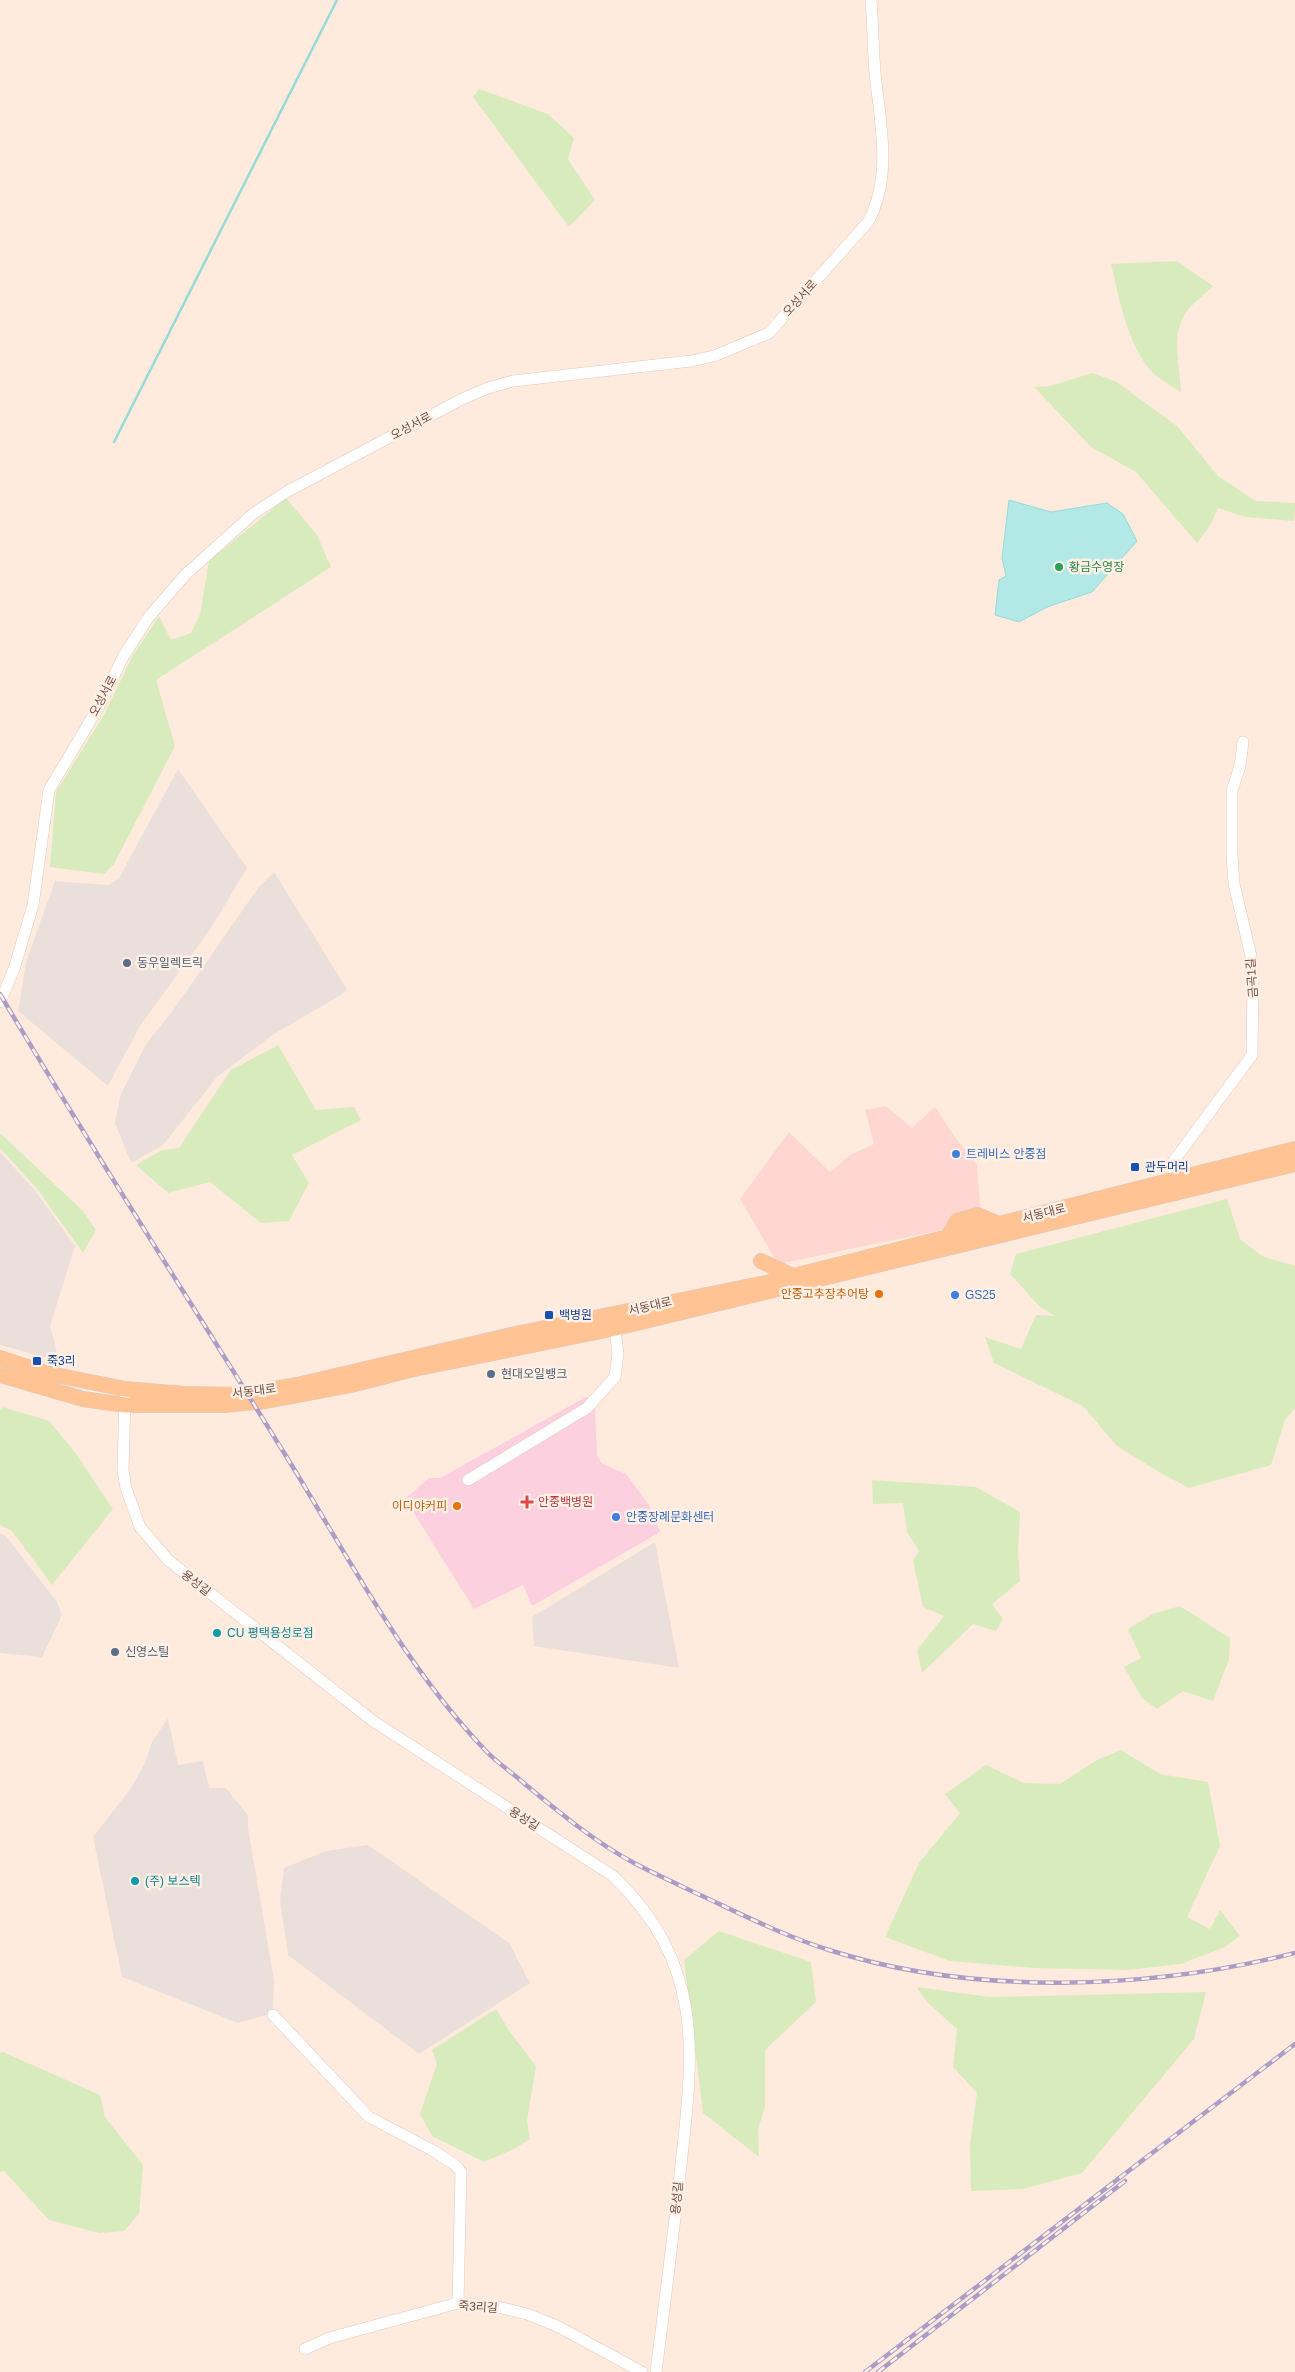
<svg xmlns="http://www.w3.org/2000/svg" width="1295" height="2372" font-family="Helvetica,'Noto Sans KR',sans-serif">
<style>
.commercial{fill:#ffd6d1}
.industrial{fill:#ebdfdb}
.medical{fill:#fcd0de}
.green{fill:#d8ebbc}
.water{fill:#b2e8e6;stroke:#97dad8}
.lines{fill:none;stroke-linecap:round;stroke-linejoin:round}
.stream{stroke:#97dad8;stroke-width:2.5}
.minor-casing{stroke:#e4c8bd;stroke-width:12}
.major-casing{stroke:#d8cdcb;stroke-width:16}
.minor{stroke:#fff;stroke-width:11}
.major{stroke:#ffc394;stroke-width:15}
.rail-casing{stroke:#ac9dc6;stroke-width:4.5}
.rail{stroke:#fff0e6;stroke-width:2.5;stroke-dasharray:8;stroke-linecap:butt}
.leisure-dot{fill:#2e9e5b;stroke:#fff0e6;stroke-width:2}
.service-dot{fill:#5c6f8a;stroke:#fff0e6;stroke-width:2}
.shop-dot{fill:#3f7fe0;stroke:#fff0e6;stroke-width:2}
.transit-dot{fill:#1a4fb4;stroke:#fff0e6;stroke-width:2}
.food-dot{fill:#e8710a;stroke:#fff0e6;stroke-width:2}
.health-dot{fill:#e0444e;stroke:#fff0e6;stroke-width:2}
.culture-dot{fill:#0f9aa8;stroke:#fff0e6;stroke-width:2}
.labels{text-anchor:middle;stroke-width:5;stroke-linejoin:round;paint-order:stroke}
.street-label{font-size:12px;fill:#754d45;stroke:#fff0e6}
.leisure-label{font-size:12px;fill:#27864d;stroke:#fff0e6;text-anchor:start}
.service-label{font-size:12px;fill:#4e5e75;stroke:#fff0e6;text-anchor:start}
.shop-label{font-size:12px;fill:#366cbe;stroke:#fff0e6;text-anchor:start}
.transit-label{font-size:12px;fill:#164399;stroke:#fff0e6;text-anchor:start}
.food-label{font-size:12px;fill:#c56008;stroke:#fff0e6;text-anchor:end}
.health-label{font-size:12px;fill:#be3a42;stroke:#fff0e6;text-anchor:start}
.culture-label{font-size:12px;fill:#0d838f;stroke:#fff0e6;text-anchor:start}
</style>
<rect width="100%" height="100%" fill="#feebde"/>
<!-- commercial -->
<path class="commercial" d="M 886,1106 L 912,1128 L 935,1107 L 954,1136 L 977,1165 L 980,1206 L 961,1226 L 778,1264 L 740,1199 L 789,1132 L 830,1172 L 850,1155 L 874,1144 L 865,1110 Z"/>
<!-- industrial -->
<path class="industrial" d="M 178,769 L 247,868 L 211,928 L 140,1026 L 108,1086 L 18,1011 L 26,962 L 55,881 L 109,885 L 119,878 Z
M 274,872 L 347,989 L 341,995 L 274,1034 L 217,1077 L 163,1145 L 131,1163 L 115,1123 L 120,1096 L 146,1044 L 171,1013 L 258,888 Z
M 0,1152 L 34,1189 L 75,1246 L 50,1326 L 59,1361 L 0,1345 Z
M 0,1533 L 6,1536 L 57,1602 L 62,1615 L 42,1657 L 0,1653 Z
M 655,1542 L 679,1668 L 534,1646 L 532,1617 Z
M 168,1718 L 178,1765 L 203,1761 L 209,1788 L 226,1788 L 248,1815 L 248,1828 L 274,1981 L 273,2008 L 267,2015 L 238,2023 L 122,1977 L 93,1837 L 131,1788 L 144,1765 L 152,1742 Z
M 368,1845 L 509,1943 L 530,1983 L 419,2054 L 288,1955 L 280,1901 L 284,1868 L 326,1851 Z"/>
<!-- medical -->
<path class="medical" d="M 586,1397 L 599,1400 L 595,1409 L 597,1455 L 601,1463 L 626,1474 L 649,1505 L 660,1532 L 532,1606 L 523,1585 L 474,1609 L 405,1499 L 429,1478 L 440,1478 Z"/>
<!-- green -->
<path class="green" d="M 479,89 L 548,114 L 574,138 L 568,159 L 595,200 L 569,227 L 473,97 Z
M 1177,261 L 1213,286 C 1205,294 1194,302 1187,311 C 1170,334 1180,366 1181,392 C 1172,386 1160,380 1152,372 C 1128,346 1119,298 1111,264 Z
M 1092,373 L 1115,381 L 1177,426 L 1218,476 L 1256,501 L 1295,503 L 1294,521 L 1246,517 L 1218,508 L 1211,524 L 1197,543 L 1136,472 L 1091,447 L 1034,387 L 1050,386 Z
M 286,498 L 317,535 L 331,567 L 156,680 L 175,746 L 114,864 L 104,874 L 50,867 L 56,792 L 105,713 L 133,655 L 159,616 L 171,640 L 191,633 L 200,614 L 209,561 Z
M 278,1045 L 316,1110 L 354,1107 L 361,1120 L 292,1155 L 309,1183 L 289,1221 L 261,1223 L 210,1182 L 168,1193 L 136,1165 L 162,1150 L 179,1148 L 231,1070 Z
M 0,1133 L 83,1211 L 96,1230 L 83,1253 L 38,1190 L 0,1148 Z
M 1227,1199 L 1240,1239 L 1262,1256 L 1295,1266 L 1295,1408 L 1285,1420 L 1271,1465 L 1189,1488 L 1159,1472 L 1117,1446 L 1083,1406 L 994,1363 L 985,1337 L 1021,1349 L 1036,1315 L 1055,1316 L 1040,1307 L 1010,1274 L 1016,1254 Z
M 3,1407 L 49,1421 L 75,1452 L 113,1509 L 52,1585 L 12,1531 L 0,1525 L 0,1410 Z
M 872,1480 L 976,1487 L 1020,1512 L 1018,1551 L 1020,1581 L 992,1604 L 1003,1619 L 996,1631 L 973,1624 L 922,1673 L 917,1650 L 944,1616 L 923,1607 L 913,1561 L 919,1551 L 907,1532 L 903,1503 L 873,1504 Z
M 1180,1606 L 1230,1638 L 1229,1659 L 1213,1701 L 1183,1691 L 1157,1709 L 1142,1698 L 1124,1667 L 1141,1658 L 1128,1629 L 1153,1614 Z
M 1121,1750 L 1160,1774 L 1208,1782 L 1220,1846 L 1187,1917 L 1210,1929 L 1220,1910 L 1240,1936 L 1225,1947 L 1181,1964 L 1128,1970 L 1034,1968 L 950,1961 L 885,1937 L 919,1863 L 960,1813 L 945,1794 L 986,1765 L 1024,1783 L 1060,1784 L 1097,1760 Z
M 719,1931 L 811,1962 L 816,2002 L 765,2050 L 765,2107 L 758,2129 L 759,2157 L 703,2113 L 684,1960 Z
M 917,1987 L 990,1997 L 1206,1992 L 1194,2039 L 1082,2173 L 1023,2189 L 971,2191 L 970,2144 L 977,2093 L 953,2067 L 957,2029 L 927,2002 Z
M 496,2009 L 510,2032 L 536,2066 L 527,2121 L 530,2139 L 514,2149 L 484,2162 L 432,2136 L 420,2114 L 437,2064 L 432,2050 Z
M 3,2052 L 100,2095 L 105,2117 L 143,2165 L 139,2214 L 124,2231 L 99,2233 L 49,2220 L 4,2171 L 0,2172 L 0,2053 Z"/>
<!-- water -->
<path class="water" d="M 1009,500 L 1051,512 L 1107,503 L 1123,514 L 1137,541 L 1092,592 L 1047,607 L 1019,622 L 995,615 L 999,580 L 1006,576 L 1002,558 Z"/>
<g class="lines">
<!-- stream -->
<path class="stream" d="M 114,442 L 337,0"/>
<defs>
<path id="minor" d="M 0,1002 L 14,969 L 33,905 L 49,790 L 102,701 L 123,657 L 148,618 L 185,575 L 254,513 L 288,491 L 462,399 L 488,388 L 513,381 L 691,361 L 714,356 L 769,333 L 868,222 C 893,176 880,122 875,73 C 873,49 873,24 871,0
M 1177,1185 L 1173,1172 L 1173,1162 L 1252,1055 L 1253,983 L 1251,956 L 1234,884 L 1232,855 L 1232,791 L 1240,766 L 1243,742
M 125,1398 L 123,1470 L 126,1488 L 140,1527 L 168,1560 L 373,1721 L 613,1876 C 710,1969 692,2062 679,2183 C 672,2246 664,2309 656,2372
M 468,1480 L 587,1408 L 615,1377 L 618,1353 L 614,1322
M 273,2015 L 369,2117 L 432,2150 L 454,2164 L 461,2172 L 458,2303
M 305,2349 L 329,2338 L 458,2303 L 502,2308 L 527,2314 L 557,2326 L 642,2372"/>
<path id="major" d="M 949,1235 L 957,1221 L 978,1215 L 999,1224
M 761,1261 L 793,1276
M 0,1358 L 46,1373 L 125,1389 L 184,1394 L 239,1395 L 297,1385 L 520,1333 L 766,1283 L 1295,1149
M 0,1375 L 83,1399 L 125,1405 L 224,1405 L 266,1401 L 351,1385 L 414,1369 L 616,1328 L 1295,1164"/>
</defs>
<!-- minor casing -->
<use href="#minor" class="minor-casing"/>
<!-- major casing -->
<use href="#major" class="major-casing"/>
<!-- minor -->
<use href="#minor" class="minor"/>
<!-- major -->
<use href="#major" class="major"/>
<defs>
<path id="rail" d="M 0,994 C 92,1150 191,1302 286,1456 C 348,1556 403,1664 485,1750 C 497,1763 513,1773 526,1785 C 560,1813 595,1842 634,1863 C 655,1874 677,1884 698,1894 C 741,1914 784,1936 829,1950 C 973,1996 1149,1990 1295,1953
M 865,2372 L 1295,2044
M 878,2372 L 1125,2181"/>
</defs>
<!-- rail casing -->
<use href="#rail" class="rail-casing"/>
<!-- rail -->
<use href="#rail" class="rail"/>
</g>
<!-- markers -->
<circle class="leisure-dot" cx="1059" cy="567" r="5"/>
<g class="service-dot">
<circle cx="127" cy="963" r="5"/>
<circle cx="491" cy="1374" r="5"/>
<circle cx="115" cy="1652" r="5"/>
</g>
<g class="shop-dot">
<circle cx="956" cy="1154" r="5"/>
<circle cx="955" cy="1295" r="5"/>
<circle cx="616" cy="1517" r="5"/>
</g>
<g class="transit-dot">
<rect x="1130" y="1162" width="10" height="10" rx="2.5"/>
<rect x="544" y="1310" width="10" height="10" rx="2.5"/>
<rect x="32" y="1356" width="10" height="10" rx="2.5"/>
</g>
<g class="food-dot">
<circle cx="879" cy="1294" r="5"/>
<circle cx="457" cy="1506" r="5"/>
</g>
<path class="health-dot" d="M524.5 1494.5h5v5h5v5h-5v5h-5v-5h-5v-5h5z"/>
<g class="culture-dot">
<circle cx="217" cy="1633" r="5"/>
<circle cx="135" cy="1881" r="5"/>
</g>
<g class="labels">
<!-- street labels -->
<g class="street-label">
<text transform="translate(800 298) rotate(-48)" y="4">오성서로</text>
<text transform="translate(411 426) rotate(-28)" y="4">오성서로</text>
<text transform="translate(103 696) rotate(-62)" y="4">오성서로</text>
<text transform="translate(1252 978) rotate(-94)" y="4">금곡1길</text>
<text transform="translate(1044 1213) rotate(-14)" y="4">서동대로</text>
<text transform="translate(650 1306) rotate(-13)" y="4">서동대로</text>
<text transform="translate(254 1391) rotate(-7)" y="4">서동대로</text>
<text transform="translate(196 1583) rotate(38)" y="4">용성길</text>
<text transform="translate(524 1819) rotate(33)" y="4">용성길</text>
<text transform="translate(677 2198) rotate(-84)" y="4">용성길</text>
<text transform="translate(478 2307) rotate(4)" y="4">죽3리길</text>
</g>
<!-- leisure labels -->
<g class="leisure-label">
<text x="1069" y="571">황금수영장</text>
</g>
<!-- service labels -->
<g class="service-label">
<text x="137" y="967">동우일렉트릭</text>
<text x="501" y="1378">현대오일뱅크</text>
<text x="125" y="1656">신영스틸</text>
</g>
<!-- shop labels -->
<g class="shop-label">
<text x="966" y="1158">트레비스 안중점</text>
<text x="965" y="1299">GS25</text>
<text x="626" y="1521">안중장례문화센터</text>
</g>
<!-- transit labels -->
<g class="transit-label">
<text x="1145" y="1171">관두머리</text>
<text x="559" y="1319">백병원</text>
<text x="47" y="1365">죽3리</text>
</g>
<!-- food labels -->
<g class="food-label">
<text x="869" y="1298">안중고추장추어탕</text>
<text x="447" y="1510">이디야커피</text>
</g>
<!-- health labels -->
<g class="health-label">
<text x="538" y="1506">안중백병원</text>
</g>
<!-- culture labels -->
<g class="culture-label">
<text x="227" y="1637">CU 평택용성로점</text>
<text x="145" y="1885">(주) 보스텍</text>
</g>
</g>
</svg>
